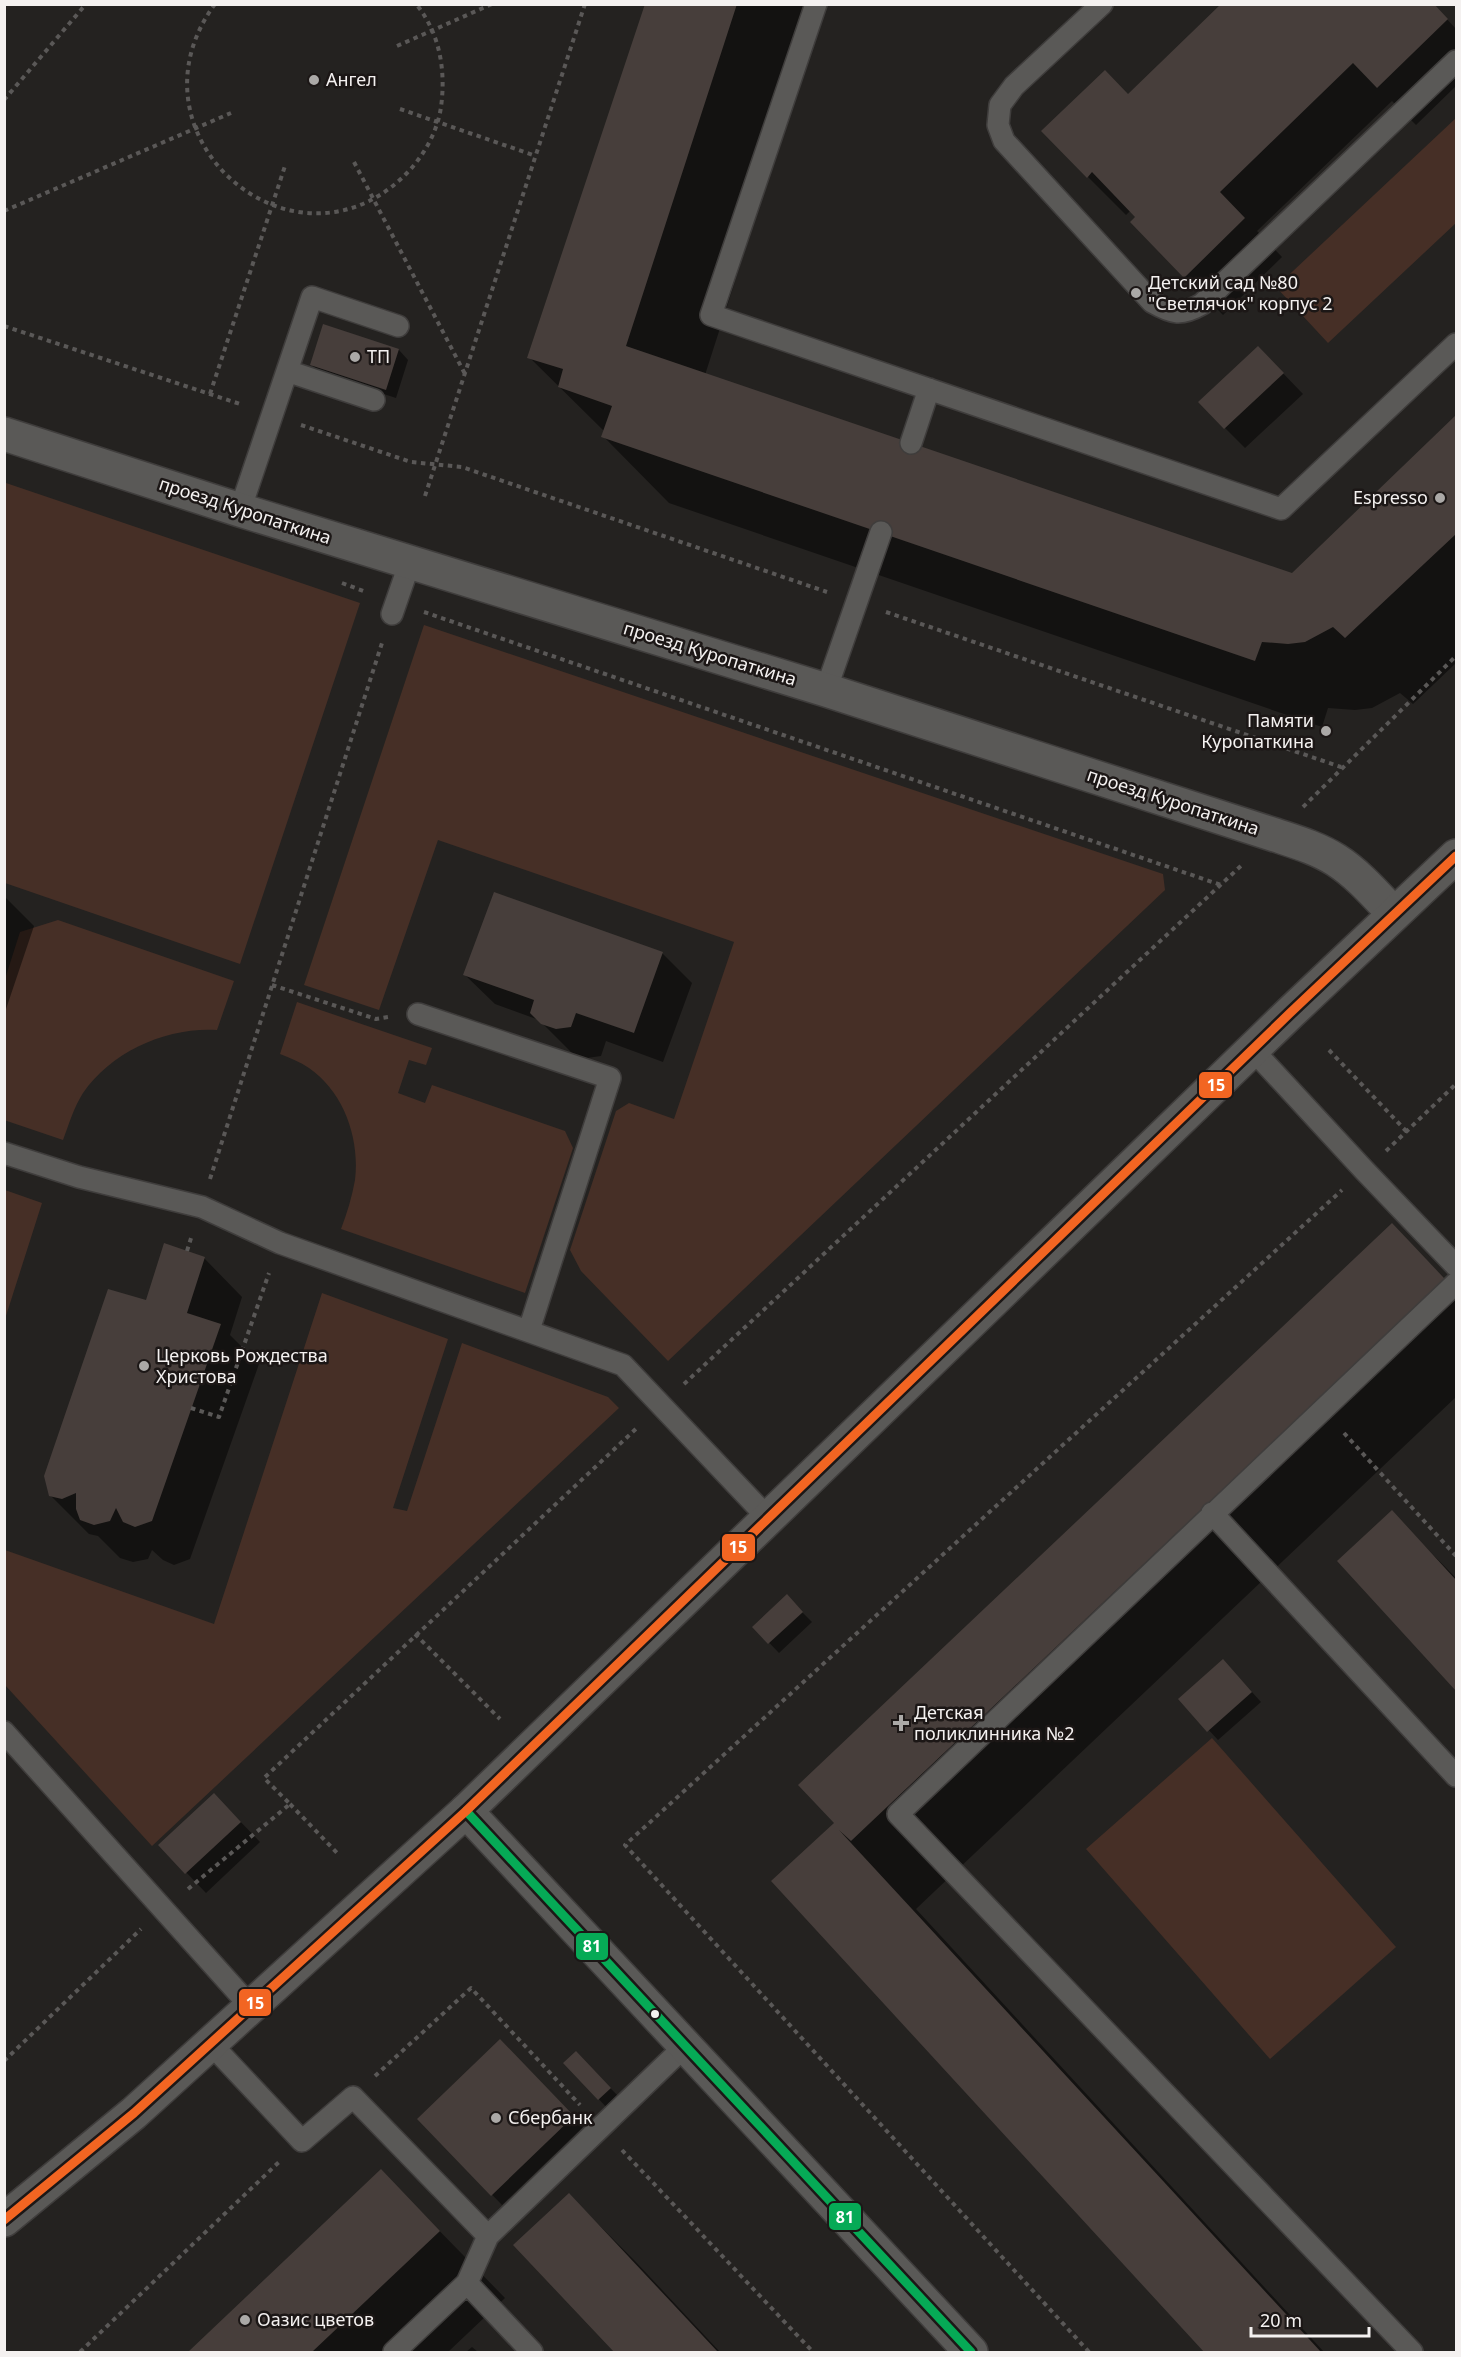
<svg xmlns="http://www.w3.org/2000/svg" width="1461" height="2357" font-family="'Noto Sans',sans-serif">
<style>
.green{fill:#462f26}
.shadow{fill:#0007}
.building{fill:#473e3b}
.lines{fill:none;stroke-linecap:round;stroke-linejoin:round}
.service-casing{stroke:#3f3d3c;stroke-width:24}
.minor-casing{stroke:#3f3d3c;stroke-width:36}
.tertiary-casing{stroke:#3f3d3c;stroke-width:36}
.secondary-casing{stroke:#3f3d3c;stroke-width:36}
.path{stroke:#5a5857;stroke-width:4;stroke-dasharray:4.5 4.5;stroke-linecap:butt}
.service{stroke:#5a5957;stroke-width:21}
.minor{stroke:#5a5957;stroke-width:33}
.tertiary{stroke:#5a5957;stroke-width:33}
.secondary{stroke:#5a5957;stroke-width:33}
.bus-1-casing{stroke:#1c1716;stroke-width:14}
.bus-2-casing{stroke:#1c1716;stroke-width:14}
.bus-1{stroke:#06aa56;stroke-width:9}
.bus-2{stroke:#f26522;stroke-width:9}
.poi-dot{fill:#aba9a7;stroke:#1c1716;stroke-width:2}
.bus-dot{fill:#f4f1f0;stroke:#1c1716;stroke-width:2}
.labels{text-anchor:middle;stroke-width:5;stroke-linejoin:round;paint-order:stroke}
.poi-label{font-size:18px;fill:#f4f1f0;stroke:#1c1716;text-anchor:start}
.street-label{font-size:18px;fill:#f4f1f0;stroke:#1c1716}
.line-badge{stroke:#1c1716;stroke-width:2}
.badge-label{font-size:16px;text-anchor:middle;font-weight:bold;fill:#fff}
</style>
<rect width="100%" height="100%" fill="#242220"/>
<!-- green -->
<path class="green" d="M 1456,118 L 1456,223 L 1328,343 L 1276,287 Z
M 6,483 L 360,603 L 240,964 L 5,883 Z
M 424,625 L 1163,874 L 1165,890 L 668,1361 L 581,1271 L 570,1250 L 616,1111 L 629,1103 L 674,1119 L 734,942 L 438,840 L 379,1010 L 304,985 Z
M 58,920 L 234,981 L 217,1030 C 167,1027 112,1051 83,1093 C 74,1107 69,1124 63,1140 L 4,1120 L 5,979 L 20,932 Z
M 297,1002 L 432,1048 L 426,1065 L 409,1060 L 398,1093 L 425,1103 L 432,1085 L 565,1131 L 573,1148 L 525,1293 L 341,1229 C 347,1213 352,1197 355,1180 C 360,1139 344,1092 309,1068 C 300,1062 290,1058 280,1054 Z
M 5,1190 L 42,1203 L 5,1319 L 4,1190 Z
M 322,1293 L 448,1339 L 393,1508 L 407,1511 L 462,1343 L 608,1397 L 619,1408 L 152,1846 L 5,1685 L 5,1550 L 214,1624 Z
M 1212,1738 L 1396,1947 L 1270,2059 L 1086,1849 Z"/>
<!-- shadow -->
<path class="shadow" d="M 647,4 L 824,4 L 705,375 L 1293,575 L 1456,417 L 1456,663 L 1413,704 L 1400,693 L 1372,708 L 1355,710 L 1328,708 L 1322,727 L 669,503 L 603,436 L 604,431 L 529,357 Z
M 1433,4 L 1456,29 L 1456,86 L 1416,125 L 1392,101 L 1257,231 L 1282,257 L 1223,315 L 1185,277 L 1131,210 L 1126,215 L 1088,177 L 1129,96 Z
M 324,326 L 399,350 L 408,360 L 396,398 L 322,374 L 312,365 Z
M 1278,368 L 1303,394 L 1245,448 L 1225,428 Z
M 4,896 L 34,926 L 4,1015 Z
M 662,953 L 692,983 L 663,1062 L 606,1041 L 601,1056 L 587,1058 L 572,1053 L 539,1020 L 495,1004 L 465,975 Z
M 1392,1225 L 1456,1290 L 1456,1397 L 916,1909 L 1324,2352 L 1206,2352 L 773,1881 L 836,1823 Z
M 204,1258 L 242,1297 L 230,1335 L 259,1364 L 190,1559 L 174,1565 L 163,1560 L 152,1550 L 148,1559 L 133,1562 L 120,1558 L 98,1536 L 89,1534 L 50,1495 L 147,1302 Z
M 1392,1513 L 1456,1578 L 1456,1689 L 1339,1561 Z
M 796,1606 L 812,1622 L 779,1653 L 754,1627 Z
M 1232,1670 L 1261,1702 L 1218,1740 L 1180,1699 Z
M 234,1815 L 260,1842 L 206,1893 L 160,1845 Z
M 500,2042 L 583,2127 L 502,2205 L 419,2119 Z
M 576,2053 L 620,2098 L 608,2109 L 565,2063 Z
M 381,2171 L 505,2298 L 448,2352 L 190,2352 Z
M 569,2195 L 635,2261 L 720,2352 L 616,2352 L 515,2245 Z
M 472,2347 L 478,2352 L 466,2352 Z"/>
<!-- building -->
<path class="building" d="M 645,4 L 737,4 L 626,346 L 1292,573 L 1456,415 L 1456,534 L 1345,638 L 1333,627 L 1305,642 L 1288,644 L 1262,642 L 1255,661 L 601,437 L 612,406 L 558,387 L 563,369 L 527,358 Z
M 1221,4 L 1434,4 L 1448,19 L 1377,88 L 1353,63 L 1220,192 L 1245,218 L 1184,278 L 1130,222 L 1135,217 L 1092,172 L 1087,178 L 1041,131 L 1105,70 L 1128,94 Z
M 323,324 L 399,349 L 386,390 L 310,365 Z
M 1258,346 L 1284,373 L 1224,429 L 1198,402 Z
M 494,892 L 663,952 L 634,1033 L 576,1013 L 571,1027 L 556,1029 L 541,1024 L 530,1013 L 534,1000 L 463,975 Z
M 1392,1223 L 1445,1279 L 851,1841 L 839,1830 L 1321,2352 L 1204,2352 L 771,1881 L 834,1823 L 798,1785 Z
M 164,1243 L 205,1257 L 187,1313 L 221,1324 L 152,1521 L 135,1527 L 123,1522 L 116,1508 L 110,1521 L 94,1525 L 80,1520 L 76,1509 L 76,1493 L 62,1499 L 49,1496 L 44,1476 L 108,1289 L 146,1300 Z
M 1392,1510 L 1456,1580 L 1456,1691 L 1337,1561 Z
M 787,1594 L 803,1612 L 768,1644 L 752,1627 Z
M 1223,1659 L 1252,1692 L 1207,1732 L 1178,1699 Z
M 214,1793 L 241,1822 L 185,1874 L 158,1845 Z
M 500,2039 L 574,2116 L 491,2196 L 417,2119 Z
M 576,2051 L 611,2088 L 598,2100 L 563,2063 Z
M 381,2169 L 440,2231 L 312,2352 L 188,2352 Z
M 569,2193 L 718,2352 L 614,2352 L 513,2245 Z"/>
<g class="lines">
<defs>
<path id="service" d="M 816,4 L 711,315 L 1281,509 L 1456,344
M 1102,4 L 1014,86 L 1000,105 L 998,125 L 1004,141 L 1152,302 C 1173,314 1181,316 1202,304 L 1456,61
M 287,371 L 312,297 L 398,326
M 911,443 L 929,389
M 240,510 L 287,371 L 374,400
M 392,614 L 410,562
M 826,690 L 881,532
M 418,1014 L 610,1078 L 529,1330
M 1253,1050 L 1364,1170 L 1456,1266
M 4,1153 L 79,1177 L 202,1207 L 280,1243 L 623,1365 L 769,1519
M 1212,1513 L 1456,1776
M 4,1732 L 251,2007
M 211,2044 L 302,2141 L 353,2097 L 488,2236
M 467,2283 L 532,2352
M 394,2352 L 467,2283 L 488,2236 L 685,2046
M 1412,2352 L 898,1814 L 1456,1283"/>
<path id="minor" d="M 4,434 L 240,510 L 826,690 L 1275,835 C 1296,842 1317,848 1336,860 C 1358,874 1376,895 1394,914"/>
<path id="tertiary" d="M 466,1811 L 971,2352"/>
<path id="secondary" d="M 4,2220 L 134,2113 L 466,1811 L 1290,1013 L 1456,856"/>
</defs>
<!-- service casing -->
<use href="#service" class="service-casing"/>
<!-- minor casing -->
<use href="#minor" class="minor-casing"/>
<!-- tertiary casing -->
<use href="#tertiary" class="tertiary-casing"/>
<!-- secondary casing -->
<use href="#secondary" class="secondary-casing"/>
<!-- path -->
<path class="path" d="M 215,4 C 120,133 289,283 402,178 C 422,159 437,134 441,107 C 446,71 440,33 416,4
M 397,46 L 492,4
M 4,100 L 86,4
M 400,109 L 536,156
M 354,162 L 465,374
M 4,211 L 231,113
M 4,326 L 243,405
M 210,394 L 285,166
M 301,425 L 411,462 L 462,467 L 827,592
M 425,496 L 585,4
M 342,583 L 366,592
M 424,612 L 1221,885
M 886,612 L 1341,767
M 1303,807 L 1456,656
M 272,985 L 376,1019 L 388,1017
M 1329,1050 L 1407,1132
M 1386,1151 L 1456,1084
M 210,1179 L 382,643
M 187,1251 L 192,1235
M 684,1384 L 1243,864
M 191,1408 L 219,1417 L 269,1273
M 1344,1433 L 1456,1556
M 415,1634 L 500,1719
M 290,1804 L 337,1853
M 188,1889 L 290,1804 L 264,1778 L 639,1426
M 4,2061 L 141,1929
M 375,2076 L 471,1988 L 580,2105
M 622,2150 L 813,2352
M 80,2352 L 279,2162
M 1089,2352 L 625,1845 L 1342,1190"/>
<!-- service -->
<use href="#service" class="service"/>
<!-- minor -->
<use href="#minor" class="minor"/>
<!-- tertiary -->
<use href="#tertiary" class="tertiary"/>
<!-- secondary -->
<use href="#secondary" class="secondary"/>
<defs>
<path id="bus-1" d="M 466,1811 L 971,2352"/>
<path id="bus-2" d="M 4,2220 L 134,2113 L 466,1811 L 1290,1013 L 1456,856"/>
</defs>
<!-- bus-1 casing -->
<use href="#bus-1" class="bus-1-casing"/>
<!-- bus-2 casing -->
<use href="#bus-2" class="bus-2-casing"/>
<!-- bus-1 -->
<use href="#bus-1" class="bus-1"/>
<!-- bus-2 -->
<use href="#bus-2" class="bus-2"/>
</g>
<!-- markers -->
<g class="poi-dot">
<circle cx="314" cy="80" r="6"/>
<circle cx="1136" cy="293" r="6"/>
<circle cx="355" cy="357" r="6"/>
<circle cx="1440" cy="498" r="6"/>
<circle cx="1326" cy="731" r="6"/>
<circle cx="144" cy="1366" r="6"/>
<path d="M898 1714h6v6h6v6h-6v6h-6v-6h-6v-6h6z"/>
<circle cx="496" cy="2118" r="6"/>
<circle cx="245" cy="2320" r="6"/>
</g>
<circle class="bus-dot" cx="655" cy="2014" r="5"/>
<g class="labels">
<!-- poi labels -->
<g class="poi-label">
<text x="326" y="86">Ангел</text>
<text x="1148" y="289">Детский сад №80<tspan x="1148" dy="21">"Светлячок" корпус 2</tspan></text>
<text x="367" y="363">ТП</text>
<text x="1428" y="504" text-anchor="end">Espresso</text>
<text x="1314" y="727" text-anchor="end">Памяти<tspan x="1314" dy="21">Куропаткина</tspan></text>
<text x="156" y="1362">Церковь Рождества<tspan x="156" dy="21">Христова</tspan></text>
<text x="914" y="1719">Детская<tspan x="914" dy="21">поликлинника №2</tspan></text>
<text x="508" y="2124">Сбербанк</text>
<text x="257" y="2326">Оазис цветов</text>
</g>
<!-- street labels -->
<g class="street-label">
<text transform="translate(245 511) rotate(18)" y="6">проезд Куропаткина</text>
<text transform="translate(710 654) rotate(17)" y="6">проезд Куропаткина</text>
<text transform="translate(1173 802) rotate(18)" y="6">проезд Куропаткина</text>
</g>
</g>
<g class="line-badge">
<rect x="1198" y="1071" width="35" height="28" rx="6" fill="#f26522"/>
<rect x="721" y="1533" width="35" height="29" rx="6" fill="#f26522"/>
<rect x="575" y="1932" width="34" height="29" rx="6" fill="#06aa56"/>
<rect x="238" y="1988" width="34" height="29" rx="6" fill="#f26522"/>
<rect x="828" y="2202" width="34" height="29" rx="6" fill="#06aa56"/>
</g>
<g class="badge-label">
<text x="1216" y="1091">15</text>
<text x="738" y="1553">15</text>
<text x="592" y="1952">81</text>
<text x="255" y="2009">15</text>
<text x="845" y="2223">81</text>
</g>
<!-- border -->
<rect width="1461" height="2357" fill="none" stroke="#f4f1f0" stroke-width="12"/>
<!-- scale -->
<path d="M1251 2327v9h118v-9" fill="none" stroke="#f4f1f0" stroke-width="3"/>
<text x="1260" y="2327" font-size="18" fill="#f4f1f0" stroke="#1c1716" stroke-width="4.5" paint-order="stroke">20 m</text>
</svg>
